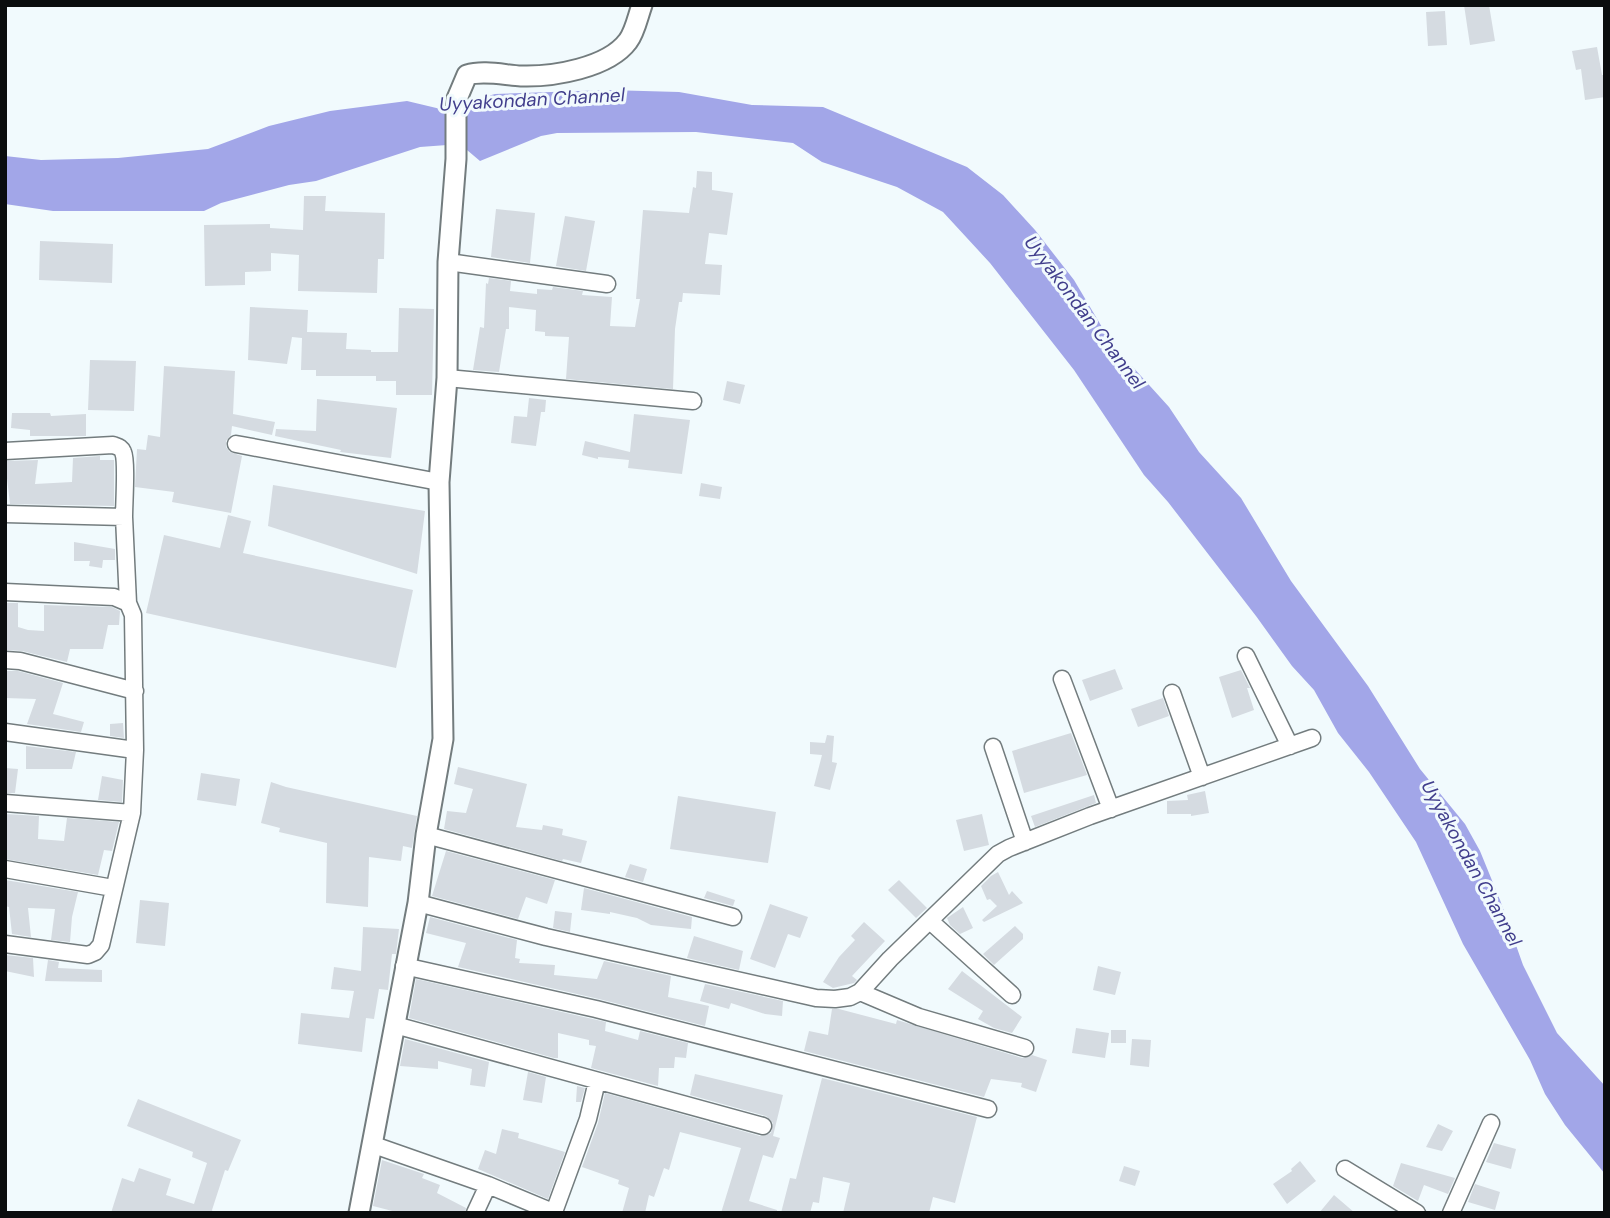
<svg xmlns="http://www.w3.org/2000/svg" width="1610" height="1218" font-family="'DM Sans',sans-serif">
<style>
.water{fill:#a2a6e8}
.building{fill:#d5dbe1}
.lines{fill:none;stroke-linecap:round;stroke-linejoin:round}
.minor-casing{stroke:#737c7e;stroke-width:19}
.tertiary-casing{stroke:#737c7e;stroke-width:23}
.minor{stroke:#fff;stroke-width:16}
.tertiary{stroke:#fff;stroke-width:19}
.labels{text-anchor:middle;stroke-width:6;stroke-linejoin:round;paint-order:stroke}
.water-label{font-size:19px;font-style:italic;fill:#413e8c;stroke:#f1fafd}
</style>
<rect width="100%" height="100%" fill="#f1fafd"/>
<!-- water -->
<path class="water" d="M 608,90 L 679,92 L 752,105 L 823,107 L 967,167 L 1003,195 L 1035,230 L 1074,280 L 1112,344 L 1169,407 L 1199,452 L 1241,498 L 1291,581 L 1368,686 L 1420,769 L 1465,824 L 1480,851 L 1500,900 L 1523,965 L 1557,1033 L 1605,1086 L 1605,1174 L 1565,1125 L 1545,1094 L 1530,1060 L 1463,944 L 1416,842 L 1369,772 L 1338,733 L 1314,690 L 1292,666 L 1256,616 L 1168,502 L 1144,475 L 1074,370 L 990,263 L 943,212 L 897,187 L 822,162 L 793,143 L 696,132 L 557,133 L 541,136 L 480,161 L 467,150 L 447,145 L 420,147 L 316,181 L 289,185 L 221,203 L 204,211 L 53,211 L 5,204 L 5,156 L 41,160 L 118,158 L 208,149 L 269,126 L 330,111 L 407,101 L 449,111 L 470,106 L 481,98 L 495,94 Z"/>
<!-- building -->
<path class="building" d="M 1464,5 L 1489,5 L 1495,41 L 1470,45 Z
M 1445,11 L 1447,45 L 1428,46 L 1426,12 Z
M 1597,47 L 1602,75 L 1605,75 L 1605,97 L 1585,100 L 1581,69 L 1576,70 L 1572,51 Z
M 697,171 L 712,172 L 712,190 L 733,193 L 727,235 L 709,233 L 705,264 L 722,265 L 720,295 L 683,293 L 682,302 L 679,302 L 675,329 L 673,389 L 566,379 L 569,337 L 545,336 L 545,332 L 535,331 L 536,310 L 509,307 L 509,329 L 506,329 L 499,372 L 473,370 L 480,327 L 484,328 L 486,283 L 488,284 L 489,278 L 511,281 L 510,291 L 537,294 L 537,289 L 552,290 L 553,287 L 583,291 L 582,295 L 612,297 L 610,326 L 635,327 L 640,299 L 636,299 L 643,210 L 689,213 L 693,187 L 696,188 Z
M 304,196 L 326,196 L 325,211 L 385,213 L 384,259 L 378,259 L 377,293 L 298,291 L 299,255 L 271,253 L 271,271 L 245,272 L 245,285 L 205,286 L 204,225 L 270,224 L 270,228 L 303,230 Z
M 496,209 L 535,213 L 530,263 L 491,257 Z
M 565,216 L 595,221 L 586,271 L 556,266 Z
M 40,241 L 113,244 L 112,283 L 39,280 Z
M 250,307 L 308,310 L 307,332 L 347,333 L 346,349 L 371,350 L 371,352 L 398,352 L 399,308 L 434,309 L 432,395 L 396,395 L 396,381 L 376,381 L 376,376 L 316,376 L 316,370 L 301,370 L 302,338 L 292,337 L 287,364 L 248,360 Z
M 90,360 L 136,361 L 134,411 L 88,410 Z
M 164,366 L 235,371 L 233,414 L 275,422 L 272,435 L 232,426 L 231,435 L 226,441 L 226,447 L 230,452 L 242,456 L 231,513 L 172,502 L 174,492 L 135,487 L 137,449 L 146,450 L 148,435 L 160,437 Z
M 727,381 L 745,385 L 740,404 L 723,400 Z
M 529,398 L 546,400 L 545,412 L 541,412 L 536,446 L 511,443 L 514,416 L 527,417 Z
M 317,399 L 397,408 L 391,458 L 340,452 L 341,450 L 275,436 L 276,429 L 316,431 Z
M 12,413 L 50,413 L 51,416 L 86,414 L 86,436 L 30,436 L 30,430 L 11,428 Z
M 634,414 L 690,420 L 682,474 L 628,468 L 629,460 L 598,457 L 598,459 L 582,455 L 585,441 L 630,452 Z
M 100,456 L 100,460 L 114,460 L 114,506 L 10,504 L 5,461 L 38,460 L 35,484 L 72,482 L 73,458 Z
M 701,483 L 722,487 L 720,499 L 699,496 Z
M 273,485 L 425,511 L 417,574 L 268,526 Z
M 228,515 L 251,521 L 243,553 L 413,590 L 396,668 L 146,613 L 164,535 L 220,548 Z
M 74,542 L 115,549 L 115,560 L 103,560 L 102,568 L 89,566 L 90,561 L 74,561 Z
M 5,603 L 18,603 L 18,627 L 28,630 L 44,631 L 44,605 L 112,607 L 120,611 L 119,625 L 108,625 L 103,649 L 70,649 L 67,662 L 22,651 L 5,650 Z
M 1115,669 L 1123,689 L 1090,701 L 1082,680 Z
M 1241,670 L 1250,688 L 1247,688 L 1254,710 L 1232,718 L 1219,677 Z
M 5,671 L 18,671 L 63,683 L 53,714 L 84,722 L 81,732 L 27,724 L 36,699 L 5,698 Z
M 1163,698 L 1169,716 L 1138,727 L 1131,709 Z
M 123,723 L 124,738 L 110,736 L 110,724 Z
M 1071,733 L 1087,775 L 1024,793 L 1012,751 Z
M 827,735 L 834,736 L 832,762 L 837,763 L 830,790 L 814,786 L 822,755 L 810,754 L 810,742 L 825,743 Z
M 26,746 L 76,752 L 72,769 L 26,769 Z
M 458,767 L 527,784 L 516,827 L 542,830 L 543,825 L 563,829 L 562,835 L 587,841 L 581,863 L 563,859 L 562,861 L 444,829 L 447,811 L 466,813 L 473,789 L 454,784 Z
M 5,768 L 18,769 L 15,793 L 5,793 Z
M 201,773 L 240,779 L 236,806 L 197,800 Z
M 102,776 L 123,780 L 122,802 L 98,800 Z
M 271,782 L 286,787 L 417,816 L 412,848 L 403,846 L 401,861 L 369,857 L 368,907 L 326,903 L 327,843 L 279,832 L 280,828 L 261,823 Z
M 1205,791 L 1209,813 L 1191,816 L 1191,814 L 1167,814 L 1167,801 L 1188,800 L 1187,795 Z
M 1094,795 L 1096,803 L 1035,827 L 1031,816 Z
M 678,796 L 776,812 L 768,863 L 670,849 Z
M 5,814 L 39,816 L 38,839 L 64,841 L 67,818 L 119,822 L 112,851 L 104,850 L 98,875 L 5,859 Z
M 982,814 L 989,845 L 964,851 L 956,820 Z
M 446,851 L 555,880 L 547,904 L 526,897 L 518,919 L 432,896 Z
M 630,864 L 647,869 L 643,882 L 625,877 Z
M 998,872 L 1009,895 L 1012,891 L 1023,903 L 984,922 L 982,920 L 997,906 L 990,899 L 987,900 L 981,886 L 991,876 Z
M 5,880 L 78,892 L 72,917 L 70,942 L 51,940 L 55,909 L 28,908 L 31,937 L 12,934 L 9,907 L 5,906 Z
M 899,880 L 927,908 L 916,918 L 888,890 Z
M 584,888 L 692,917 L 691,929 L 651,925 L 637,918 L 610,912 L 610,914 L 581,910 Z
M 707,891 L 735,900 L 733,906 L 704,898 Z
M 140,900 L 169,903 L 165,946 L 136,943 Z
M 770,904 L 808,917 L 800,938 L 788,934 L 775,968 L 750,959 Z
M 963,907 L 973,928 L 960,934 L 950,925 L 947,918 Z
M 555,911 L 572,913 L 570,932 L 553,928 Z
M 430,917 L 517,940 L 515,958 L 520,959 L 519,963 L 555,965 L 554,975 L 597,979 L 604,961 L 671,976 L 668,997 L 709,1006 L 705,1026 L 599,999 L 458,967 L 466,943 L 426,933 Z
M 864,922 L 885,941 L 852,976 L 857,980 L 854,983 L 833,988 L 823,982 L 839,957 L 855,940 L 851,936 Z
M 1015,926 L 1023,934 L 1023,939 L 994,965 L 983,954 Z
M 363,927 L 399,929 L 396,954 L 392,954 L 388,990 L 379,989 L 374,1019 L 366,1018 L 362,1052 L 298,1044 L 301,1013 L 349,1018 L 354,991 L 331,989 L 334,967 L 361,971 Z
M 694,936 L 743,951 L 739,970 L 687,958 Z
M 5,955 L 33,958 L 34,977 L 5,971 Z
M 48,960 L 59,962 L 58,968 L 102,970 L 102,982 L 45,981 Z
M 1098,966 L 1121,972 L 1115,995 L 1093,990 Z
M 962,971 L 1022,1017 L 1012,1033 L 994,1028 L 978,1019 L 983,1011 L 948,989 Z
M 416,979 L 606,1022 L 605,1031 L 638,1040 L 640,1031 L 688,1043 L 686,1058 L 675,1057 L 674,1068 L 659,1068 L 658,1086 L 591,1068 L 596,1046 L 589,1045 L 589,1040 L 558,1033 L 558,1058 L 554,1058 L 409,1018 Z
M 705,984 L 783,1001 L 782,1016 L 765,1014 L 731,1003 L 729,1009 L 700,1001 Z
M 832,1009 L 839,1009 L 896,1024 L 897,1020 L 1022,1058 L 1032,1055 L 1047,1060 L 1036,1092 L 1021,1087 L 1022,1083 L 991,1079 L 984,1097 L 804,1051 L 809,1031 L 828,1035 Z
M 1076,1028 L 1109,1033 L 1105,1058 L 1072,1053 Z
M 1111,1030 L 1126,1030 L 1126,1043 L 1111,1043 Z
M 405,1039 L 489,1062 L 485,1087 L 470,1085 L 472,1069 L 438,1061 L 438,1069 L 400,1066 Z
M 1132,1039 L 1151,1040 L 1149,1067 L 1130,1065 Z
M 528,1072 L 546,1077 L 542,1103 L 523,1100 Z
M 695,1074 L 783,1095 L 773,1136 L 780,1138 L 773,1158 L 763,1155 L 749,1201 L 777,1210 L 777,1213 L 721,1213 L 741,1148 L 680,1132 L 669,1170 L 664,1168 L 654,1197 L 649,1195 L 645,1213 L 622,1213 L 629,1188 L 618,1184 L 619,1180 L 582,1167 L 598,1123 L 605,1093 L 760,1136 L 771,1133 L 773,1123 L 766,1116 L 690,1095 Z
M 822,1078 L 977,1117 L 955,1203 L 933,1197 L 929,1213 L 843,1213 L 850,1183 L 823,1177 L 819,1203 L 813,1202 L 810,1213 L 781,1213 L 790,1178 L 796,1179 Z
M 577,1086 L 585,1088 L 581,1102 L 576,1102 Z
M 138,1099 L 241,1140 L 228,1171 L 225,1170 L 212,1210 L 213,1213 L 111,1213 L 122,1178 L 134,1182 L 139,1168 L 171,1179 L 166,1195 L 194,1204 L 207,1163 L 192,1157 L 193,1152 L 127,1126 Z
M 1438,1124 L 1453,1131 L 1442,1151 L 1426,1147 Z
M 502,1129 L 519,1133 L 518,1138 L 565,1152 L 548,1199 L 478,1169 L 485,1150 L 496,1154 Z
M 1494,1143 L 1516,1149 L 1511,1169 L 1486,1162 Z
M 382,1160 L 424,1174 L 422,1178 L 440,1185 L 437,1193 L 466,1208 L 465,1213 L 400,1213 L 373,1206 Z
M 1300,1161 L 1316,1181 L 1287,1204 L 1273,1184 L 1292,1171 L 1291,1169 Z
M 1401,1163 L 1455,1178 L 1448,1194 L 1424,1185 L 1418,1201 L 1393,1186 Z
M 1124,1166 L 1140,1171 L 1135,1186 L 1119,1181 Z
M 1475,1184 L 1500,1192 L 1495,1210 L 1468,1202 Z
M 1334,1195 L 1355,1213 L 1319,1213 Z"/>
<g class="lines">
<defs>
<path id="minor" d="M 448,262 L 607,284
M 447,378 L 693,401
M 236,444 L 439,482
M 5,451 L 113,445 C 118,447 121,447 123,452 C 127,461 124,504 124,517 L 5,514
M 124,517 L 128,603
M 5,592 L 114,597 L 128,603 L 133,615 L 135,750 L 132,813 L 101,945 L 95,952 L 88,955 L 5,944
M 1246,656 L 1290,746
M 5,660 L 20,661 L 135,691
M 1062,679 L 1111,809
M 1172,693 L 1202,777
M 5,732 L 135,750
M 993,747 L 1025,842
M 5,803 L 132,813
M 426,835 L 733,917
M 5,869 L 113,888
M 418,903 L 546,937 L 816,998 L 835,999 L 850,997 L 860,992 L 890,959 L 998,854 L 1009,848 L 1090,816 L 1312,738
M 930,921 L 1012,995
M 404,966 L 596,1009 L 988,1109
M 860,992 L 919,1017 L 1025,1048
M 395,1025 L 763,1126
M 371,1144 L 488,1185 L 555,1213
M 1345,1169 L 1417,1213
M 554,1212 L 588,1119 L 597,1081
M 475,1213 L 488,1185
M 1451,1213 L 1491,1123"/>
<path id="tertiary" d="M 359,1213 L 418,903 L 426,835 L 443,739 L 439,482 L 447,378 L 448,262 L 456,159 L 456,101 L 467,75 C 483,70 504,75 521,76 C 553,77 608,68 628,41 C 635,32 638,16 642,5"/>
</defs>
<!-- minor casing -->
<use href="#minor" class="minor-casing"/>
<!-- tertiary casing -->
<use href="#tertiary" class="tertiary-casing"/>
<!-- minor -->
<use href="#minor" class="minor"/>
<!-- tertiary -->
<use href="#tertiary" class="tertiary"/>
</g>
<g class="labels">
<!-- water labels -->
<g class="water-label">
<text transform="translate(532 99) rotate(-3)" y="7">Uyyakondan Channel</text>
<text transform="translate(1085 312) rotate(53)" y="7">Uyyakondan Channel</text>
<text transform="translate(1472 863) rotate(61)" y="7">Uyyakondan Channel</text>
</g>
</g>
<!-- border -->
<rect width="1610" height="1218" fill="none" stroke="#0a0d0e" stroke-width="14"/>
</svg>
